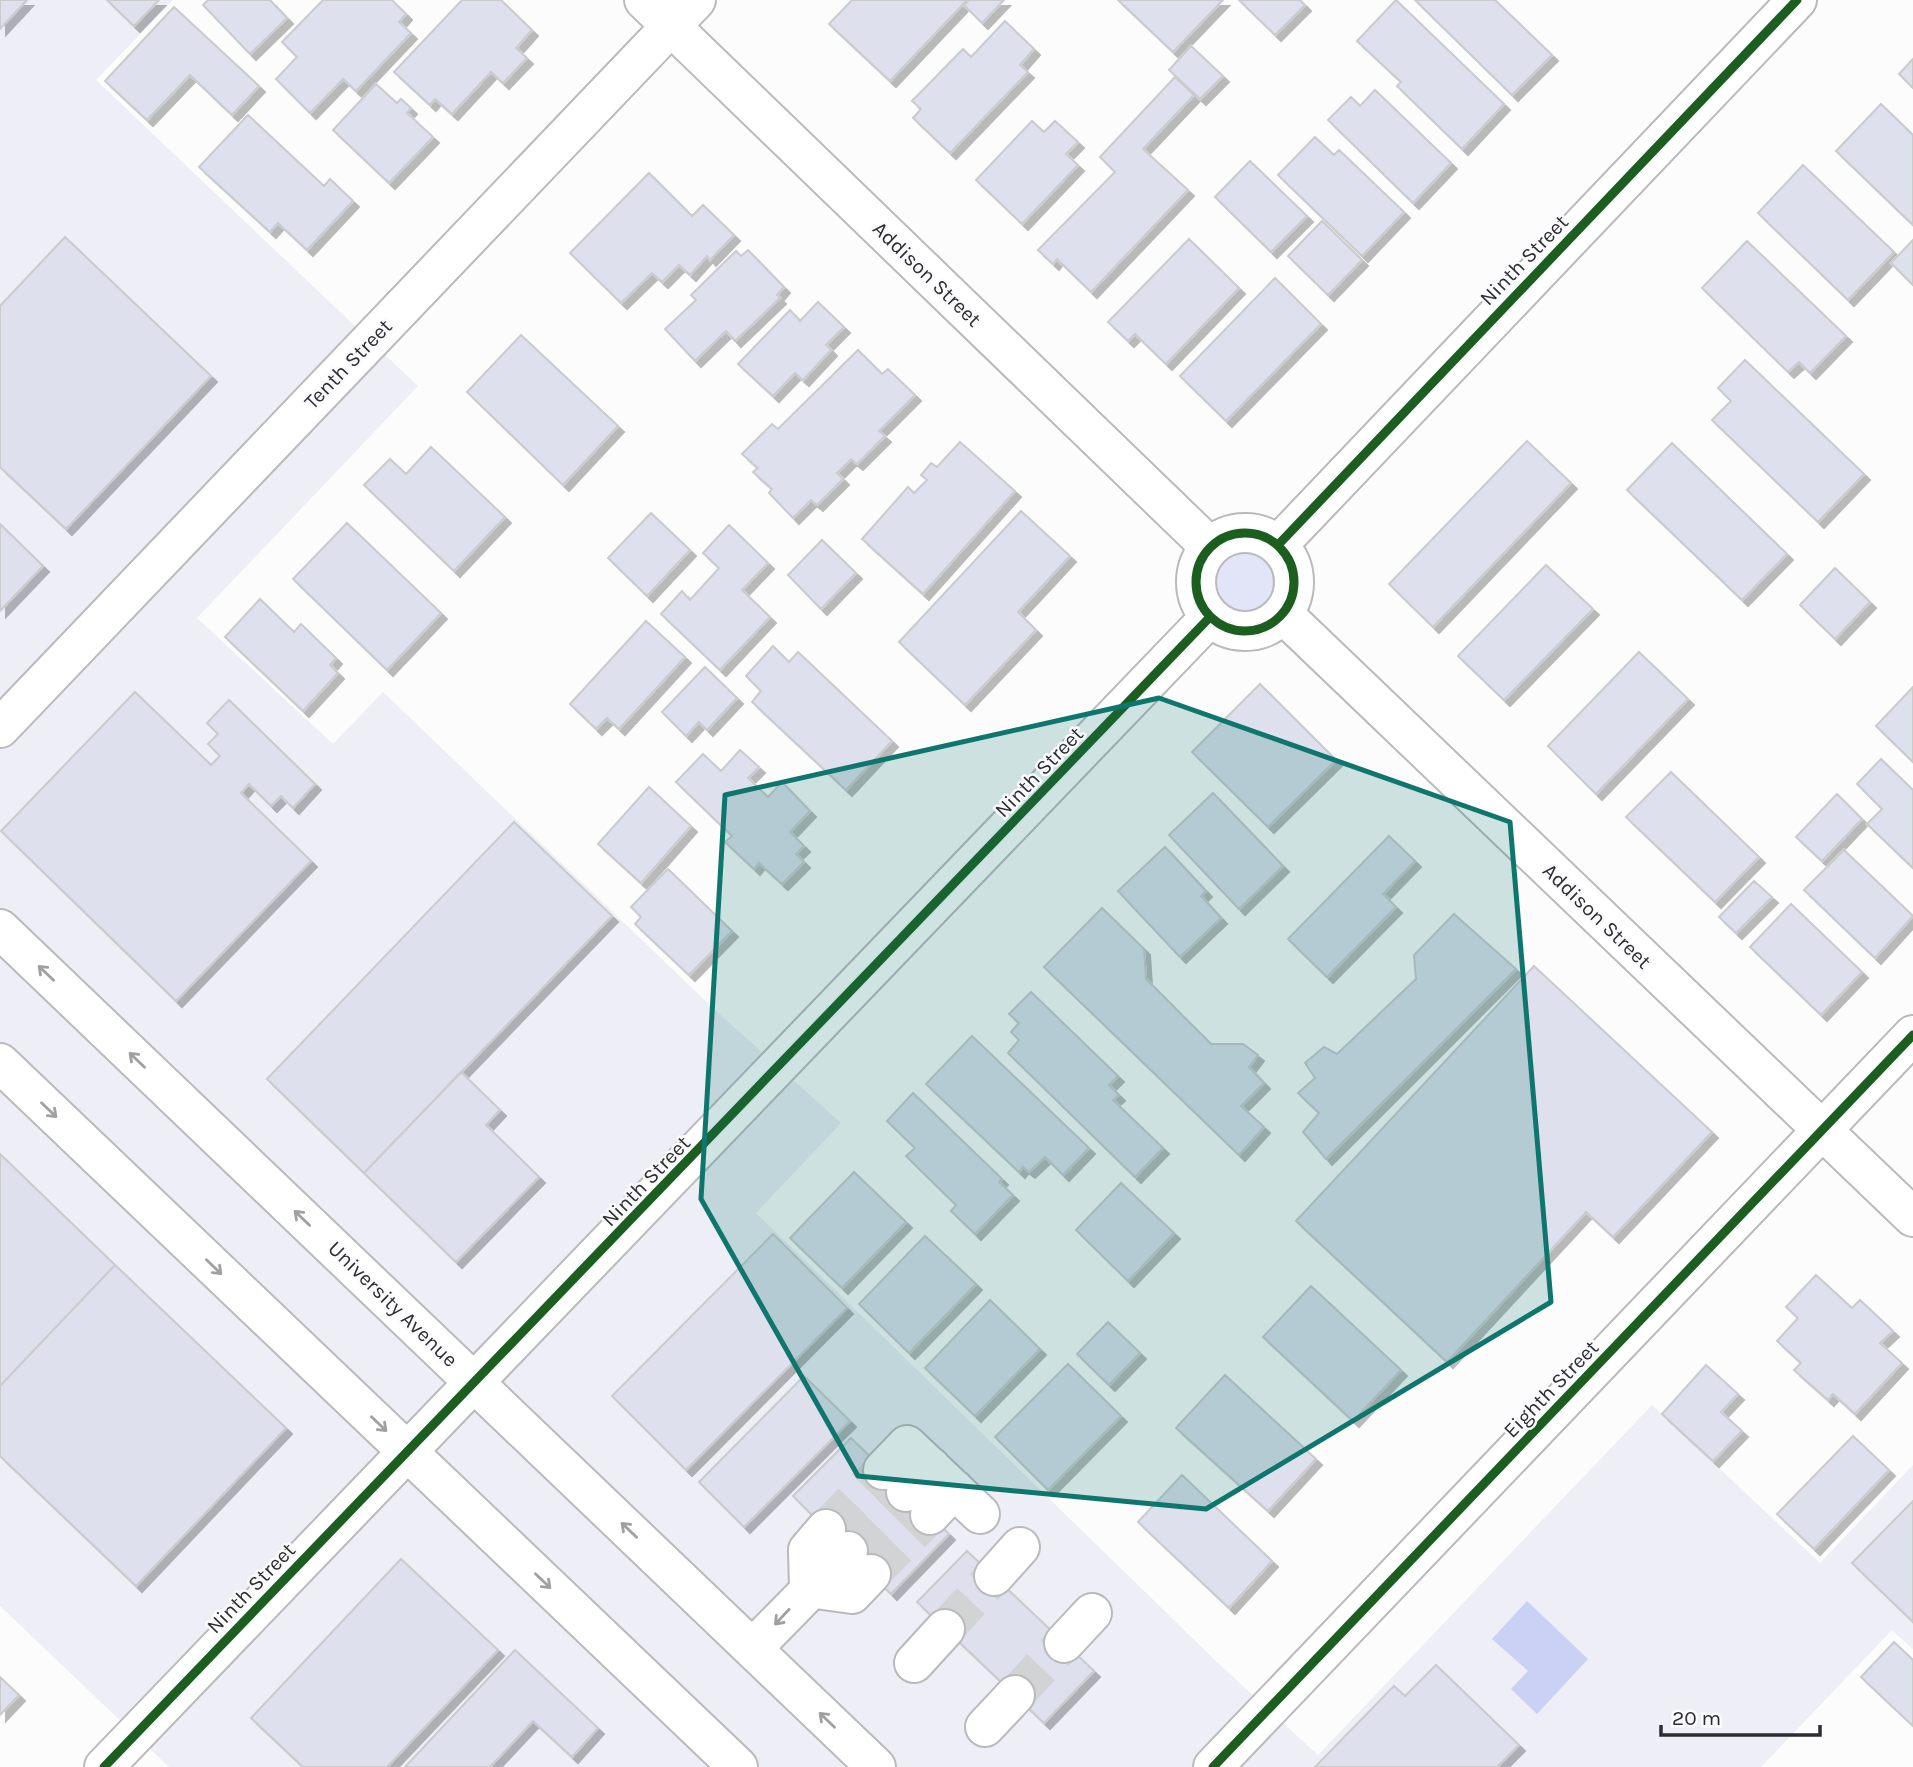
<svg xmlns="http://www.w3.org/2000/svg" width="1913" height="1767" font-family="Karla,sans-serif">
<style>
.built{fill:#edeef6}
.green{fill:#e2e5f8}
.water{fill:#cbd1f5}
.building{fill:#dee0ee;stroke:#cacbcd;stroke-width:2;filter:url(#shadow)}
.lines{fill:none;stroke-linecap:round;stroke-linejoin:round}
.minor-tunnel{stroke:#d2d3d4;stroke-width:38;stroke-dasharray:38 19;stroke-linecap:butt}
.minor-casing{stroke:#bababc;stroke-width:42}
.major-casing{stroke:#bababc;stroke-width:42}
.minor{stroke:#fff;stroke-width:38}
.major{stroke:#fff;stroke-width:38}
.cycleway-casing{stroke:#fbfbfe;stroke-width:13}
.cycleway{stroke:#1b5e20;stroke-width:9}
.oneway{stroke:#a0a0a2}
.marked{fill:#0f766e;fill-opacity:0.2;stroke:#0f766e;stroke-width:5;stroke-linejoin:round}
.labels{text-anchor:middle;stroke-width:5;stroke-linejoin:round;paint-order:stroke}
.street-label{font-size:21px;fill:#2c2d30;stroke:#fbfbfe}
</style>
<defs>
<filter id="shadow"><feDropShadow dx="6" dy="6" stdDeviation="0" flood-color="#0004"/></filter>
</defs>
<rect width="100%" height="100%" fill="#fcfcfd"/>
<!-- built -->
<path class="built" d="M 0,0 L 173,0 L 96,80 L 418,386 L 197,618 L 333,744 L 383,692 L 714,1009 L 841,1123 L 756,1213 L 1219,1664 L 1318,1755 L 1652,1405 L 1820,1563 L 1913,1465 L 1913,1649 L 1892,1630 L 1761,1767 L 169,1767 L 0,1606 Z"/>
<!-- green -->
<path class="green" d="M1212 582a33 33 0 1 1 66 0a33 33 0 1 1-66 0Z"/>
<!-- water -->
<path class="water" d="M 1527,1601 L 1588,1659 L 1537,1714 L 1511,1689 L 1528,1671 L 1492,1639 Z"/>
<!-- building -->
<path class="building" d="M 0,0 L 27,0 L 0,29 Z
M 107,0 L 159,0 L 134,26 Z
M 208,0 L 270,0 L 287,18 L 250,54 L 203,5 Z
M 323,0 L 392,0 L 406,14 L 399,22 L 411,33 L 356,91 L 343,79 L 310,113 L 276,79 L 297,57 L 282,42 Z
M 462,0 L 501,0 L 532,30 L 516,48 L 527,58 L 503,83 L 491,72 L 452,114 L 435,99 L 430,105 L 394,72 Z
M 852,0 L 967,0 L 890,81 L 829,24 Z
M 969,0 L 1004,0 L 982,23 L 964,5 Z
M 1118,0 L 1223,0 L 1173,52 Z
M 1239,0 L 1300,0 L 1305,5 L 1275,35 Z
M 1396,0 L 1504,104 L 1462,149 L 1397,86 L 1401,82 L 1357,41 Z
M 1415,0 L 1495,0 L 1552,55 L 1512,95 Z
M 174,7 L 259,86 L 232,115 L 190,75 L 147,120 L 105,81 Z
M 1005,21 L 1034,49 L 1020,65 L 1028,72 L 950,153 L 913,118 L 921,109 L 912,101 L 963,49 L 971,57 Z
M 1191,46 L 1223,76 L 1200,99 L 1169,70 Z
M 1913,59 L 1913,88 L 1899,74 Z
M 1175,77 L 1194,95 L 1143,149 L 1188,190 L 1091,292 L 1057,259 L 1053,264 L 1038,250 L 1115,172 L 1100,157 Z
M 376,84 L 397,103 L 401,99 L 411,108 L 407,113 L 433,137 L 389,183 L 333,130 Z
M 1375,90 L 1451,163 L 1413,203 L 1328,120 L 1351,97 L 1360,106 Z
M 1881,104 L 1913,135 L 1913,225 L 1836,151 Z
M 248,115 L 324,186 L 330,179 L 353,201 L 307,250 L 278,223 L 270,232 L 199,167 Z
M 1032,121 L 1044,132 L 1055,121 L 1078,142 L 1066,154 L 1078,165 L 1022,224 L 976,180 Z
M 1315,137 L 1334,155 L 1339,150 L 1404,212 L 1362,256 L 1278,175 Z
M 1250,161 L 1307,216 L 1271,252 L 1215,197 Z
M 1803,165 L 1894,252 L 1848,300 L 1758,213 Z
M 649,173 L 692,216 L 703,205 L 734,235 L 710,260 L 707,256 L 690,275 L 679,265 L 662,282 L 652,273 L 621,303 L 570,253 Z
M 1322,221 L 1362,260 L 1328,295 L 1288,256 Z
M 65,237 L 211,376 L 66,529 L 0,467 L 0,306 Z
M 1189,239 L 1239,288 L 1166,364 L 1135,334 L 1128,341 L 1108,322 Z
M 1913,240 L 1913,285 L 1891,263 Z
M 1747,241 L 1846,336 L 1810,373 L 1799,362 L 1788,372 L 1702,288 Z
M 748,250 L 784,287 L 777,295 L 780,298 L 735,341 L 726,331 L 695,361 L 665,329 L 696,300 L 691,295 L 736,251 L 741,256 Z
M 1275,278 L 1321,324 L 1226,421 L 1180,376 Z
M 818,302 L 844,327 L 826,345 L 831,350 L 803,380 L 795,373 L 773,396 L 738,364 L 790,310 L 800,321 Z
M 521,335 L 618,426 L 563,485 L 467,392 Z
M 858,350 L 882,374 L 888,369 L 915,395 L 879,431 L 885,436 L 857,464 L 851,459 L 837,473 L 843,479 L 817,505 L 811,500 L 793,518 L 769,493 L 772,489 L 753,472 L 758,468 L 742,454 L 772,424 L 778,429 Z
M 1745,360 L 1864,474 L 1818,522 L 1712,420 L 1731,401 L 1718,388 Z
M 1527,441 L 1571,483 L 1433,627 L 1389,584 Z
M 960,442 L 1015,491 L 923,594 L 862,539 L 908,487 L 914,493 L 927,480 L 921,475 L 931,463 L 937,467 Z
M 1672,443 L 1787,554 L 1742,600 L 1627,490 Z
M 431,447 L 505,517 L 454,571 L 364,485 L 390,459 L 406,474 Z
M 1021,511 L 1070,556 L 1018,612 L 1036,630 L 965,705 L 899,642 Z
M 651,513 L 690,550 L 647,596 L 608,558 Z
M 347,523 L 441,613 L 387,670 L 293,579 Z
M 0,524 L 43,566 L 0,611 Z
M 729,525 L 768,563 L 742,590 L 770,617 L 720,670 L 661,614 L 682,591 L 690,600 L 719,568 L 703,553 Z
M 822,540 L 856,573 L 821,609 L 788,575 Z
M 1546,565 L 1593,609 L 1504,700 L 1458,656 Z
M 1835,568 L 1870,602 L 1835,639 L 1800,605 Z
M 260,599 L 294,632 L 301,624 L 336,658 L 330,665 L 338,673 L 303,711 L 225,637 Z
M 646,621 L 685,657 L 619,729 L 607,718 L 596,729 L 570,704 Z
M 773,646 L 789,662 L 798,652 L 892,741 L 846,790 L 752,702 L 761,691 L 746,676 Z
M 1639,652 L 1688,699 L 1596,794 L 1548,746 Z
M 705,667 L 737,698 L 707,730 L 699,722 L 686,736 L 662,712 Z
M 1260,684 L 1336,760 L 1268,827 L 1192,752 Z
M 1913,687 L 1913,762 L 1876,726 Z
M 135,692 L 211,765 L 220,756 L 208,744 L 218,734 L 207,723 L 229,700 L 315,784 L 293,808 L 281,796 L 271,806 L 249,784 L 241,793 L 311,861 L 176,1001 L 1,831 Z
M 740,750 L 759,767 L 748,778 L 768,797 L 782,782 L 810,811 L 790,832 L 804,846 L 796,854 L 804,862 L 782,884 L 759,863 L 754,869 L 725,842 L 732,836 L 676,782 L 703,754 L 721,771 Z
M 1881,759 L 1913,790 L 1913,868 L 1867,824 L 1882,809 L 1857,784 Z
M 1671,772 L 1759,857 L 1715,902 L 1626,817 Z
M 649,787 L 691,826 L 641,883 L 598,844 Z
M 1213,793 L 1283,866 L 1239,909 L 1169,835 Z
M 1837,794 L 1862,819 L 1822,861 L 1796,837 Z
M 514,822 L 612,916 L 364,1173 L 267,1079 Z
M 1389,836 L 1415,861 L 1383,894 L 1396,907 L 1327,977 L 1288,939 Z
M 1165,847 L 1206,891 L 1201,896 L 1221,918 L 1180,957 L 1118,891 Z
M 1844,850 L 1913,916 L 1875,958 L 1804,890 Z
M 668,869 L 732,931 L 689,975 L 635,924 L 641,917 L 631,907 Z
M 1754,881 L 1772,897 L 1736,933 L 1719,917 Z
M 1791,904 L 1862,972 L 1821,1015 L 1750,947 Z
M 1102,908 L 1144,949 L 1146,979 L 1211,1044 L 1243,1044 L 1258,1055 L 1249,1067 L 1264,1083 L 1241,1106 L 1264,1127 L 1239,1155 L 1044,967 Z
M 1454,914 L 1516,969 L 1326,1159 L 1303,1132 L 1319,1113 L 1298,1093 L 1315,1078 L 1305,1063 L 1324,1047 L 1337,1054 L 1416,979 L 1414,955 Z
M 1534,966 L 1712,1132 L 1613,1237 L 1586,1212 L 1447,1362 L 1296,1221 Z
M 1031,992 L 1118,1076 L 1109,1085 L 1119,1095 L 1113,1100 L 1163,1148 L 1135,1177 L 1008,1053 L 1019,1040 L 1011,1032 L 1019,1023 L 1009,1014 Z
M 972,1036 L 1089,1148 L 1063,1175 L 1045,1157 L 1029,1172 L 1023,1167 L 1019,1172 L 926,1084 Z
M 461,1072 L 500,1110 L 486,1125 L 539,1177 L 456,1262 L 364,1173 Z
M 913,1093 L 1002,1179 L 999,1182 L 1013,1195 L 975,1234 L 951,1211 L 956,1205 L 906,1156 L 915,1148 L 887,1121 Z
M 0,1154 L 115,1265 L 0,1386 Z
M 854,1172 L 906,1222 L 842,1288 L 790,1238 Z
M 1121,1183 L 1174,1233 L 1128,1281 L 1076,1230 Z
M 773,1234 L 847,1308 L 686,1470 L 612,1396 Z
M 925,1236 L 976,1284 L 909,1353 L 859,1304 Z
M 115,1265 L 286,1428 L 136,1586 L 0,1456 L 0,1386 Z
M 1816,1275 L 1852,1308 L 1860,1300 L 1893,1331 L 1880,1343 L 1902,1363 L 1855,1414 L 1833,1394 L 1828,1400 L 1794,1370 L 1801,1363 L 1777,1341 L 1798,1318 L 1786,1307 Z
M 1311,1286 L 1401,1370 L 1353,1421 L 1263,1337 Z
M 990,1300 L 1040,1349 L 975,1416 L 925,1368 Z
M 1108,1322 L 1140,1353 L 1109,1385 L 1077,1354 Z
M 1068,1364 L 1121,1416 L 1048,1490 L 995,1437 Z
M 1706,1365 L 1738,1394 L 1721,1412 L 1742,1431 L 1713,1461 L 1662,1414 Z
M 1225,1375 L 1316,1459 L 1268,1511 L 1176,1428 Z
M 804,1376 L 850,1421 L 744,1527 L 699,1482 Z
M 1853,1436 L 1889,1470 L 1814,1549 L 1777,1514 Z
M 851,1438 L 949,1534 L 891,1594 L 793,1496 Z
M 1182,1475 L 1272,1561 L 1229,1608 L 1138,1522 Z
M 1913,1501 L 1913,1620 L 1912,1621 L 1852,1563 Z
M 967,1551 L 1094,1671 L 1044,1723 L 917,1602 Z
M 401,1559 L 498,1650 L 387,1767 L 303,1767 L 251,1718 Z
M 1894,1642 L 1913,1660 L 1913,1726 L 1861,1677 Z
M 515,1650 L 598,1728 L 572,1757 L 533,1721 L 490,1767 L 405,1767 Z
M 1436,1665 L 1519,1745 L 1497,1767 L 1315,1767 L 1394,1686 L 1405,1696 Z
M 0,1677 L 19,1695 L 0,1715 Z"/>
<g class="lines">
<!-- minor-tunnel -->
<path class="minor-tunnel" d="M 826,1529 L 883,1470
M 848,1551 L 906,1492
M 871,1574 L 930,1515
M 945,1629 L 994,1576
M 1015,1695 L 1064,1643"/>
<defs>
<path id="minor" d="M 644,0 L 1210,547
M1196 582a49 49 0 1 1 98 0a49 49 0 1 1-98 0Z
M 1278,545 L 1797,0
M 1283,614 L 1913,1217
M 0,728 L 696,0
M 883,1470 L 907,1445 L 980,1514
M 906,1492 L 931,1467
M 930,1515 L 954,1489
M 826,1529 L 808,1550 L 809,1588 L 852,1594 L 871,1574
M 994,1576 L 1020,1547
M 1064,1643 L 1092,1613
M 753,1648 L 848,1551
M 914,1663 L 945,1629
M 985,1727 L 1015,1695
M 104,1767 L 1210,617
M 1213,1767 L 1913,1035"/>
<path id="major" d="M 0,929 L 876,1767
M 0,1063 L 738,1767"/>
</defs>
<!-- minor casing -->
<use href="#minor" class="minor-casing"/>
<!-- major casing -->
<use href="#major" class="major-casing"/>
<!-- minor -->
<use href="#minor" class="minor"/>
<!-- major -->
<use href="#major" class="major"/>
<defs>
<path id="cycleway" d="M1196 582a49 49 0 1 1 98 0a49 49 0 1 1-98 0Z
M 1278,545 L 1797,0
M 104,1767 L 1210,617
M 1213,1767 L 1913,1035"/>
</defs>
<!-- cycleway casing -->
<use href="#cycleway" class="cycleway-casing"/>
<!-- cycleway -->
<use href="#cycleway" class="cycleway"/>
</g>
<!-- one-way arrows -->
<defs><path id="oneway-shaft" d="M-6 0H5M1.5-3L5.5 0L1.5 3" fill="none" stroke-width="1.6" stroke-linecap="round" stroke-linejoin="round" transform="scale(1.75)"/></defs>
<g class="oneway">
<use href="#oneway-shaft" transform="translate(46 973) rotate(-136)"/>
<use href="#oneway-shaft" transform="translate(137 1060) rotate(-136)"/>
<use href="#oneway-shaft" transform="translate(49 1110) rotate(44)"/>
<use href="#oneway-shaft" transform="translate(302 1218) rotate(-136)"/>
<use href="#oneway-shaft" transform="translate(214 1267) rotate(44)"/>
<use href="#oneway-shaft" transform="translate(379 1424) rotate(44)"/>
<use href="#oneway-shaft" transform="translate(629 1530) rotate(-136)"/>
<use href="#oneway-shaft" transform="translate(543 1581) rotate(44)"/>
<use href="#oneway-shaft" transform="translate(782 1617) rotate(133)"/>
<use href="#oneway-shaft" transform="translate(827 1720) rotate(-136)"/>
</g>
<!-- marked area -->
<path class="marked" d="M 1159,698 L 1510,822 L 1551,1302 L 1206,1509 L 858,1476 L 701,1199 L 725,795 Z"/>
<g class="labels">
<!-- street labels -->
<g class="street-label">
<text transform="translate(1524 260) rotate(-46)" y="7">Ninth Street</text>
<text transform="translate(927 274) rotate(44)" y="7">Addison Street</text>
<text transform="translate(348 364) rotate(-46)" y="7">Tenth Street</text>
<text transform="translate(1039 772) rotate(-46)" y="7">Ninth Street</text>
<text transform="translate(1597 916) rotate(44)" y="7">Addison Street</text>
<text transform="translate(646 1181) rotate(-46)" y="7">Ninth Street</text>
<text transform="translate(393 1304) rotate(44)" y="7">University Avenue</text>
<text transform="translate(1551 1389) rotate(-46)" y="7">Eighth Street</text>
<text transform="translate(251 1588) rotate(-46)" y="7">Ninth Street</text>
</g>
</g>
<!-- scale -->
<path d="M1661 1725v10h159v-10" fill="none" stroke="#2c2d30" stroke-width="3.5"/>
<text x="1672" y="1725" font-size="21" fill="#2c2d30" stroke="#fbfbfe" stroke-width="5" paint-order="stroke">20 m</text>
</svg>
